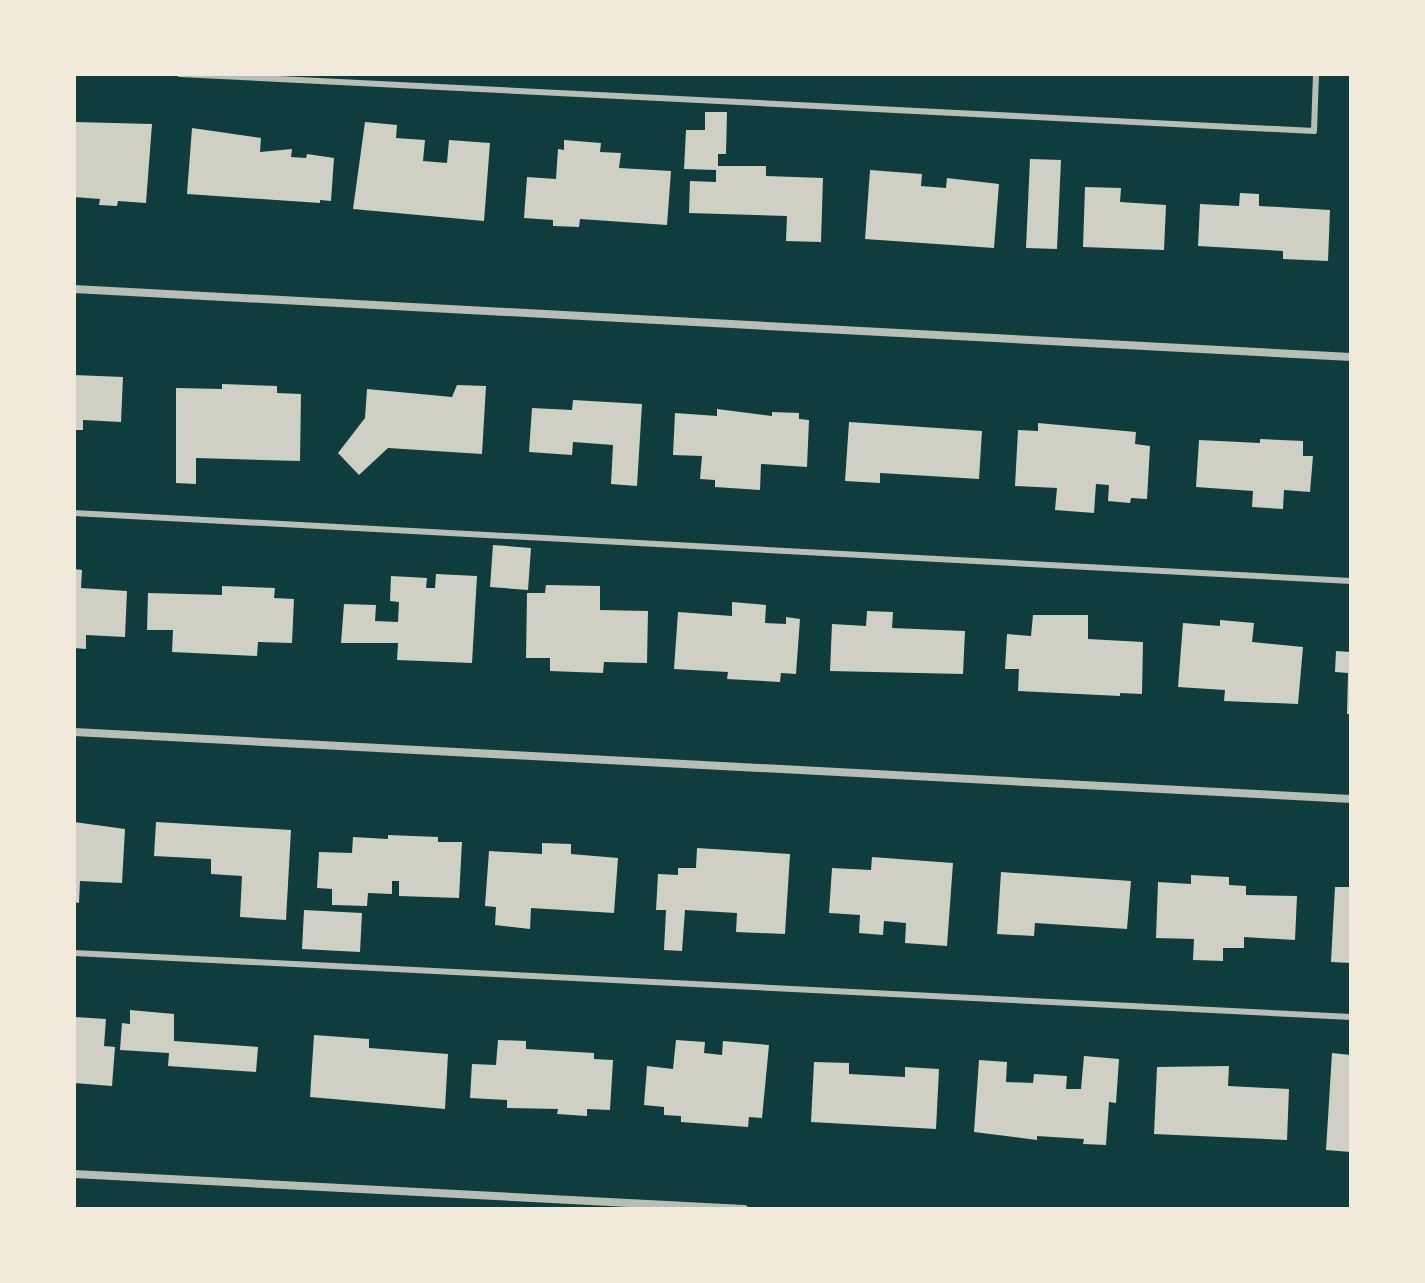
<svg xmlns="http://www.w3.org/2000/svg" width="1425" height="1283" font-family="'Exo 2',sans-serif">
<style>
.building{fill:#cfcfc3}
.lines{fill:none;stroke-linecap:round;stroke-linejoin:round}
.service{stroke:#b8beb3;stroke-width:6}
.minor{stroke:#b8beb3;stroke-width:8}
</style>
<rect width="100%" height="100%" fill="#0f3d3e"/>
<!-- building -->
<path class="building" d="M 705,112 L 727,112 L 726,154 L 718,154 L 718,166 L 766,166 L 766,176 L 823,178 L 821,242 L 786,241 L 787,216 L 689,213 L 690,181 L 716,182 L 716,170 L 684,169 L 686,130 L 705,130 Z
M 74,122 L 152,124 L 146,203 L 118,201 L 117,206 L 99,205 L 100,199 L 74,197 Z
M 365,122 L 397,125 L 396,138 L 425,140 L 423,161 L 447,163 L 449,140 L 490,143 L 484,221 L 353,209 Z
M 192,128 L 261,138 L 260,152 L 292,149 L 291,157 L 306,158 L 307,154 L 334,158 L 331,201 L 320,200 L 320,203 L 187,194 Z
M 564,140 L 601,143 L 600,152 L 621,153 L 619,168 L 671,171 L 667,225 L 580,219 L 579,227 L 553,226 L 553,220 L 524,218 L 527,177 L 556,179 L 558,149 L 564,150 Z
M 1030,159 L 1061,160 L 1057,249 L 1026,248 Z
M 870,170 L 922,174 L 921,186 L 946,188 L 947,178 L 999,184 L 994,248 L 865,239 Z
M 1085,187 L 1121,188 L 1120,202 L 1166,205 L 1164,250 L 1083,247 Z
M 1240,193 L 1259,194 L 1259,206 L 1330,210 L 1328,261 L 1283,259 L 1283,251 L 1198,246 L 1200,204 L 1239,206 Z
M 74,375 L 123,377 L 121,422 L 83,420 L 83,430 L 74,430 Z
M 222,384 L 277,386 L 277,393 L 301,394 L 300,461 L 196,458 L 196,484 L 176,483 L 176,388 L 222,389 Z
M 457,385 L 486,386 L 482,454 L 388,448 L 359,475 L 338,453 L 365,418 L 367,389 L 452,397 Z
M 573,400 L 642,404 L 637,486 L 611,484 L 613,445 L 573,442 L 572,455 L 529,452 L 532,408 L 572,410 Z
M 717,409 L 772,416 L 772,412 L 799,413 L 799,419 L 809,420 L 807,467 L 761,464 L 760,490 L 715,487 L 715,480 L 700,479 L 702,456 L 673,455 L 675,413 L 717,416 Z
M 849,422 L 982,431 L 979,479 L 880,473 L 880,483 L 845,481 Z
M 1038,423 L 1136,432 L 1135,444 L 1150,446 L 1147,499 L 1131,498 L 1130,503 L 1108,501 L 1109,485 L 1096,484 L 1094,513 L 1055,510 L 1057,488 L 1015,486 L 1018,430 L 1038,431 Z
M 1260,439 L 1303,441 L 1303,456 L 1313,456 L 1310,492 L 1284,490 L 1283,509 L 1252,507 L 1253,491 L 1196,487 L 1199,440 L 1260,443 Z
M 493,545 L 531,548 L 528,590 L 490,587 Z
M 74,569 L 82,570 L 81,588 L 127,591 L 125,637 L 86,635 L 86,649 L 74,648 Z
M 436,574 L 477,576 L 472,663 L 397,660 L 398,643 L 341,643 L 344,604 L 376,605 L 375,621 L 398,622 L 399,602 L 390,601 L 391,576 L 427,578 L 426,588 L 435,588 Z
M 546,585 L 600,586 L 600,610 L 648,611 L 647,663 L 604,662 L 603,673 L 550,671 L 550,658 L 526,658 L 527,593 L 545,593 Z
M 222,586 L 275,588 L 274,598 L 294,599 L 292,643 L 258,642 L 257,656 L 172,652 L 173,630 L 147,630 L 148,593 L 222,595 Z
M 732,602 L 766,605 L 765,623 L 786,624 L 786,617 L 800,619 L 796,674 L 781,673 L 780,682 L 727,679 L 728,672 L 674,669 L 678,612 L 732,616 Z
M 867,611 L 893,612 L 892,628 L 965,631 L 963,674 L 830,671 L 832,624 L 866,626 Z
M 1033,615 L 1088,615 L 1088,639 L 1143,642 L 1142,694 L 1120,693 L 1120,696 L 1018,691 L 1019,669 L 1005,669 L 1007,634 L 1031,636 Z
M 1220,620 L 1254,623 L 1252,642 L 1303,647 L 1298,704 L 1224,701 L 1225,690 L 1178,687 L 1183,623 L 1220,626 Z
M 1336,651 L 1351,652 L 1351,714 L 1347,714 L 1348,673 L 1335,672 Z
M 74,822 L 125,829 L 122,883 L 80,881 L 79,903 L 74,902 Z
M 156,822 L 291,830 L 286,920 L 240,917 L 242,876 L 211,874 L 211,859 L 154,856 Z
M 388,835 L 438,837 L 438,842 L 462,842 L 459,898 L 399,896 L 399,881 L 392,881 L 392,894 L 368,893 L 367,906 L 332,905 L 332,889 L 317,888 L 319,852 L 352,853 L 353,837 L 388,839 Z
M 542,843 L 571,844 L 571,854 L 618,858 L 614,913 L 531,908 L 530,929 L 495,925 L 496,907 L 485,906 L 489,851 L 542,854 Z
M 697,848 L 790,854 L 785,934 L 736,932 L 737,913 L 685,910 L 682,951 L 664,950 L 666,910 L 656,910 L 658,874 L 678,875 L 678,868 L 696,868 Z
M 872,857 L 953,863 L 947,946 L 905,943 L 906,923 L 884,921 L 883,935 L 859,933 L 860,915 L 829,913 L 832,868 L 871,870 Z
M 1001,872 L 1131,881 L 1127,929 L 1035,923 L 1034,936 L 997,934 Z
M 1191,875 L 1229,877 L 1229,885 L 1246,886 L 1246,895 L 1297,896 L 1295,940 L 1244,937 L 1244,948 L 1223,948 L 1223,961 L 1193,960 L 1194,939 L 1156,938 L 1158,882 L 1191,884 Z
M 1335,887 L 1351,887 L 1351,963 L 1331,962 Z
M 304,910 L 362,913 L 360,952 L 302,949 Z
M 130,1010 L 174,1014 L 174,1041 L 258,1047 L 256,1072 L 168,1066 L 169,1053 L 120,1050 L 122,1023 L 130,1024 Z
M 75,1017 L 106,1019 L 104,1046 L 115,1047 L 112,1086 L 74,1083 Z
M 314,1035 L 369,1039 L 369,1048 L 448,1054 L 445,1109 L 310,1097 Z
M 498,1040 L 526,1041 L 526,1049 L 594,1053 L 594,1059 L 613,1060 L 610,1110 L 587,1109 L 587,1116 L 557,1114 L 558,1109 L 507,1108 L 507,1100 L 470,1098 L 472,1064 L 496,1065 Z
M 676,1040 L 705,1042 L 704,1053 L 722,1055 L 723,1041 L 769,1045 L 762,1118 L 749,1117 L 748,1127 L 681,1122 L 681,1116 L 664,1115 L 664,1107 L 644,1105 L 647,1066 L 673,1069 Z
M 1332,1053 L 1351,1055 L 1351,1152 L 1326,1150 Z
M 1084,1056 L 1119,1059 L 1116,1103 L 1109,1102 L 1106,1145 L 1083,1144 L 1084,1139 L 1037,1136 L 1037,1140 L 974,1132 L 979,1060 L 1007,1062 L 1006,1082 L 1033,1083 L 1034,1074 L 1067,1076 L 1066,1089 L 1081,1089 Z
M 814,1062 L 849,1063 L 849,1074 L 905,1077 L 905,1067 L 939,1069 L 936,1129 L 811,1122 Z
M 1229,1066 L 1228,1086 L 1289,1089 L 1287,1140 L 1154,1134 L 1157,1067 Z"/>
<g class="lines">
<!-- service -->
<path class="service" d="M 180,74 L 1314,131 L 1316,74
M 74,513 L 1351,581
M 74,953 L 1351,1017"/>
<!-- minor -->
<path class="minor" d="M 74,289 L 1351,357
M 74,732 L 1351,799
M 74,1174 L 744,1209"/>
</g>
<!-- border -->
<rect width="1425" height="1283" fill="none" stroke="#f1e9da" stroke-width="152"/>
</svg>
